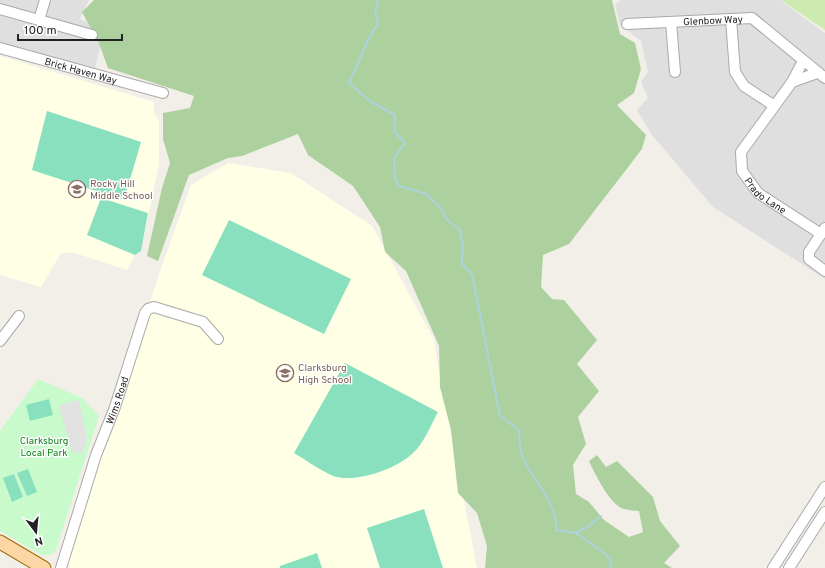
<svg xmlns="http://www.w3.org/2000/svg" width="825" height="568" font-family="Overpass,sans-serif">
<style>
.residential{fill:#e0dfdf}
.education{fill:#ffffe5}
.grass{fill:#cdebb0}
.forest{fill:#add19e}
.park{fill:#c8facc}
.pitch{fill:#88e0be}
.parking{fill:#e2e2e2}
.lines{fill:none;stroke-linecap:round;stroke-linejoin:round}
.stream{stroke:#aad3df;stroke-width:2}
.minor-casing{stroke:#a9a9a9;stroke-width:12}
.major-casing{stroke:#a06b00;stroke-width:15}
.minor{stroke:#fff;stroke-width:10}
.major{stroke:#fcd6a4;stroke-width:13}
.labels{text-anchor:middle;stroke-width:3;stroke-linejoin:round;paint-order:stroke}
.street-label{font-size:10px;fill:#222;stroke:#fff}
.education-label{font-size:10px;fill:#785e54;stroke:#fff;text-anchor:start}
.park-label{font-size:10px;fill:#0c8416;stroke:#fff}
</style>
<rect width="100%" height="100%" fill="#f2efe9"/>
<!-- residential -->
<path class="residential" d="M 0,0 L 89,0 L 80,19 L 104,29 L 94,74 L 0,48 Z
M 621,0 L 780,0 L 825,33 L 825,279 L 713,207 L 652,135 L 637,110 L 648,98 L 641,82 L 648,72 L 641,41 L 620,25 L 615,5 Z"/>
<!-- education -->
<path class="education" d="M 0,56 L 154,102 L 154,113 L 159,121 L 159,164 L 141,251 L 135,255 L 127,270 L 75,253 L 61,253 L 41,287 L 0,275 Z
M 228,163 L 291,173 L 372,226 L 433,338 L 477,568 L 71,568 L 67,566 L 66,562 L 85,501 L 160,271 L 191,185 Z"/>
<!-- grass -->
<path class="grass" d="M 781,0 L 825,0 L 825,30 Z"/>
<!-- forest -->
<path class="forest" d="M 94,0 L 612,0 L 620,34 L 635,43 L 641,69 L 634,93 L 617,105 L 646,135 L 642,149 L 569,244 L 543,255 L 541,287 L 552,299 L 564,300 L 597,340 L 577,364 L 599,391 L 578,417 L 586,444 L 573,465 L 576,494 L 589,502 L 604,520 L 629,537 L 643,532 L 639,511 C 634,511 629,510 624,509 C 610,505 595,474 589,461 L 597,455 L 606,467 L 617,461 L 653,497 L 660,521 L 680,546 L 664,563 L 672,568 L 485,568 L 487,546 L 477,513 L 458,493 L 451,430 L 440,387 L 439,346 L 406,271 L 385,252 L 380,227 L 353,186 L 308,155 L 298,134 L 242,156 L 228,158 L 189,175 L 158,261 L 147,256 L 162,188 L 170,163 L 163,139 L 163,113 L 190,108 L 194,96 L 108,68 L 98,41 L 82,12 Z"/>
<!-- park -->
<path class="park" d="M 38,379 L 82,398 L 99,416 L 56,550 L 50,555 L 42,555 L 0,531 L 0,431 Z"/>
<!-- pitch -->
<path class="pitch" d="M 47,111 L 141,142 L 124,200 L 32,170 Z
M 101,198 L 148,213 L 141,251 L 135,255 L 87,235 Z
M 229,220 L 351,279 L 324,334 L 202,275 Z
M 345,363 L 438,412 C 431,425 424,443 413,453 C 397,469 352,485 331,475 C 318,469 306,460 294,453 Z
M 49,399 L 53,415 L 30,421 L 26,405 Z
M 28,469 L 37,492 L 27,496 L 17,473 Z
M 14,474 L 23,497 L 12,502 L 3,478 Z
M 424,509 L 443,568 L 380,568 L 367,528 Z
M 317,553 L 322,568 L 280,568 L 280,566 Z"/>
<!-- parking -->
<path class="parking" d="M 79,400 L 87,440 L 82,453 L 72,452 L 59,406 Z"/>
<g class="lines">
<!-- stream -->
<path class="stream" d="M 378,0 L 375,14 L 378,23 L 368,40 L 349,83 L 371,102 L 395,115 L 394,131 L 405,143 L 394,158 L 395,178 L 399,186 L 426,194 L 441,208 L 447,220 L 460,230 L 463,248 L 462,264 L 472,274 L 500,416 L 519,430 C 520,437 519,445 521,452 C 529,479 558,499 556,530 L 576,533 L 611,558 L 610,565 L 613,568
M 576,533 L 589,526 L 601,516"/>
<defs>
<g id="minor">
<path d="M 0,9 L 92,35"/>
<path d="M 731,19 L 735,72 L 744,86 L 773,105"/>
<path d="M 39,20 L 45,0"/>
<path d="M 671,22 L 675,72"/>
<path id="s1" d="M 627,24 L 752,18 L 825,78"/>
<path id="s2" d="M 0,48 L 163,93"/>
<path d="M 803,61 L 792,82 L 817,73"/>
<path id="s3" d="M 792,82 L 741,152 L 742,171 L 758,193 L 821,234"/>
<path d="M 825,228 L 809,252 L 809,259 L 825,271"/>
<path d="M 0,341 L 19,316"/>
<path id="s4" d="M 61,568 L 96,455 L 115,407 L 145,313 L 148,309 L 154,307 L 203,322 L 218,339"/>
<path d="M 773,568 L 825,487"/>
<path d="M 789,568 L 825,512"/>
</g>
<path id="major" d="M 0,542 L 44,568"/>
</defs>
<!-- minor casing -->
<use href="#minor" class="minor-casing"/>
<!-- major casing -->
<use href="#major" class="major-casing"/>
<!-- minor -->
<use href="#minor" class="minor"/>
<!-- major -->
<use href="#major" class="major"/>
</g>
<!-- icons -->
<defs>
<symbol id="school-ring" viewBox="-11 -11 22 22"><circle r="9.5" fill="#fff" stroke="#8d6e63" stroke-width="1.5"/><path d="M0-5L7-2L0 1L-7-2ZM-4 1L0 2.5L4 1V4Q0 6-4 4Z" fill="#8d6e63"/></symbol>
</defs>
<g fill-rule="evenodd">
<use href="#school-ring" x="67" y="179" width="20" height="20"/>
<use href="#school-ring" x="275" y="363" width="20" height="20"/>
</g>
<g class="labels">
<!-- street labels -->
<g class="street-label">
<text dy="4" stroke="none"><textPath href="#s1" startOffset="86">Glenbow Way</textPath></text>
<text dy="4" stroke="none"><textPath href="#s2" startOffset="84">Brick Haven Way</textPath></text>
<text dy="4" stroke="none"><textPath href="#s3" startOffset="140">Prado Lane</textPath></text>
<text dy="4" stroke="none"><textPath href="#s4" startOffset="177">Wims Road</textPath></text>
</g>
<!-- education labels -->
<g class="education-label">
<text x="90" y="187">Rocky Hill<tspan x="90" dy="12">Middle School</tspan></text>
<text x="298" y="371">Clarksburg<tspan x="298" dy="12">High School</tspan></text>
</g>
<!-- park labels -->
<g class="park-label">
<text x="44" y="444">Clarksburg<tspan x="44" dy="12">Local Park</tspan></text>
</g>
</g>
<!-- north arrow -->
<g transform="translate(36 532) rotate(164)" stroke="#ffffff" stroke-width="3" paint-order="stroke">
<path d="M0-3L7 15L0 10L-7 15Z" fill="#222222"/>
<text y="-6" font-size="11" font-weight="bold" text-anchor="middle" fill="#222222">N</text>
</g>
<!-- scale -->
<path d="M18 34v6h104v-6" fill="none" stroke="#222222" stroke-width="2"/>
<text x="24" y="34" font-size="12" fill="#222222" stroke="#ffffff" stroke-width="3" paint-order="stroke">100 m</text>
</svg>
